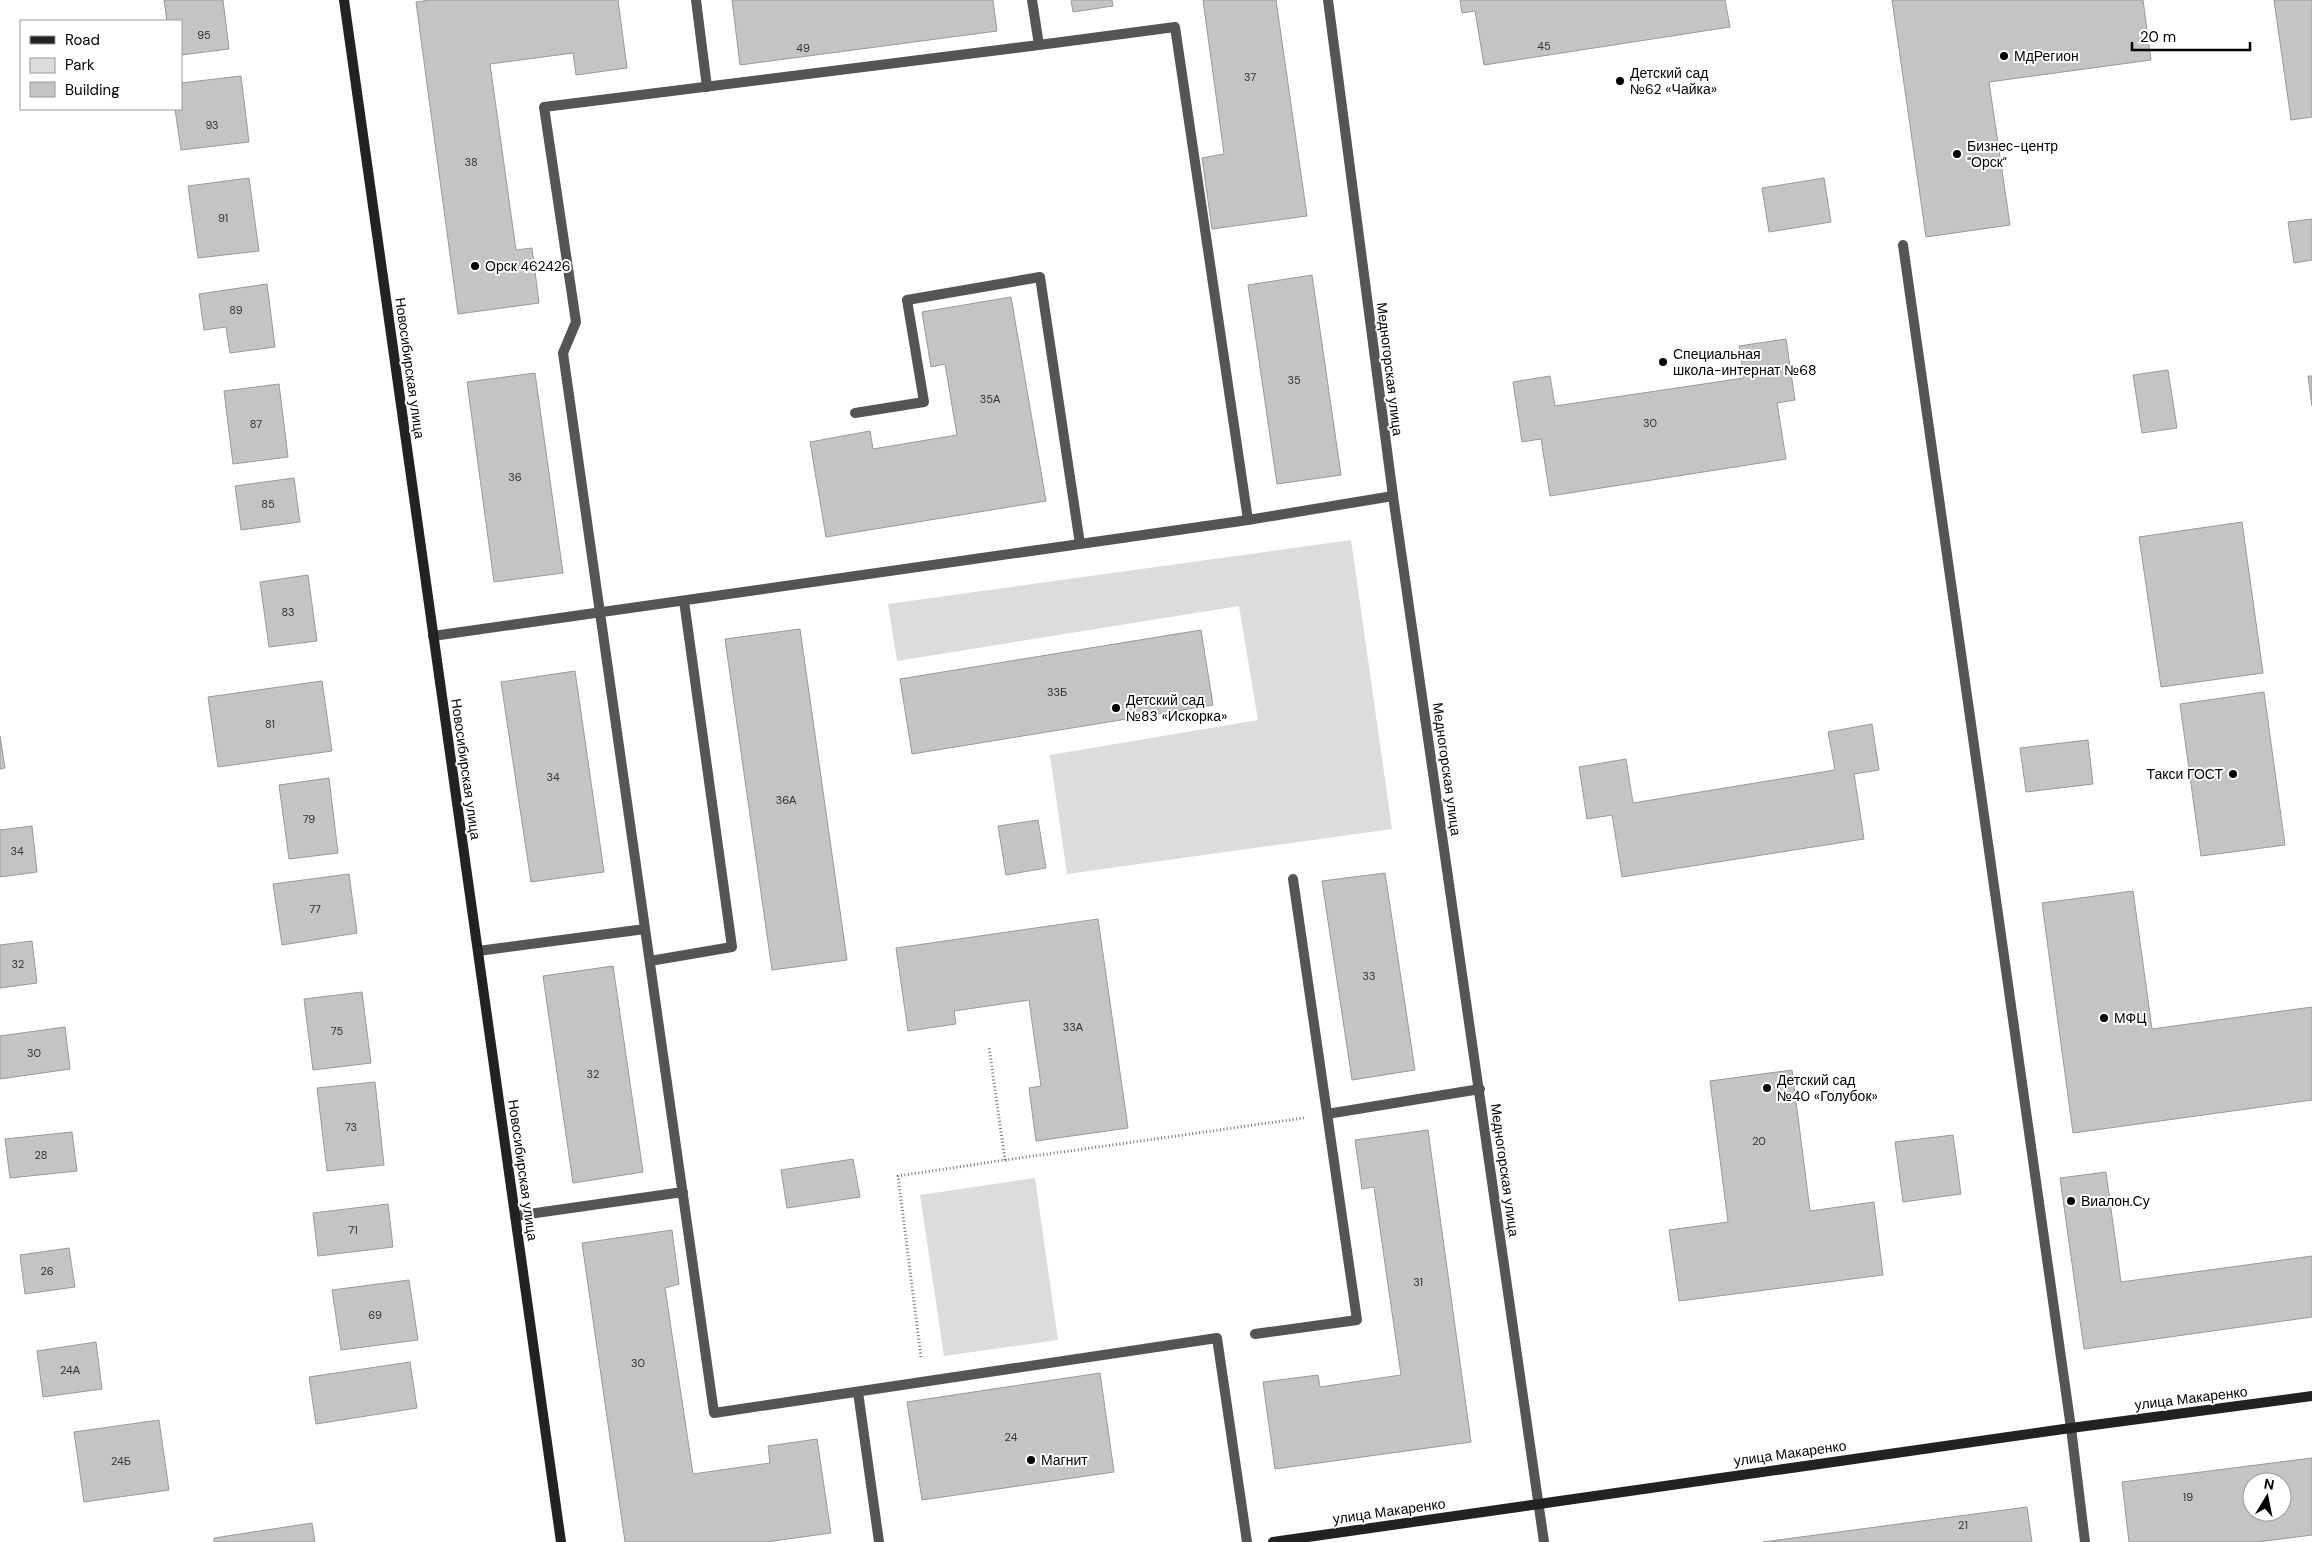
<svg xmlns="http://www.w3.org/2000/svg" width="2312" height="1542" font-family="'DM Sans',sans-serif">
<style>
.green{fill:#dcdcdc}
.building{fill:#c4c4c4;stroke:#999;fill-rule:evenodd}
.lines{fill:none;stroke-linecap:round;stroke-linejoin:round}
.path{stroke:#777;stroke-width:3;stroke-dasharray:1 2.5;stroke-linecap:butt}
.lane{stroke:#555;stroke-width:10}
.street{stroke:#555;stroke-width:10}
.secondary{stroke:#222;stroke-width:10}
.poi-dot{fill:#000;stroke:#fff;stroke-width:2}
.labels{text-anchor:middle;stroke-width:4;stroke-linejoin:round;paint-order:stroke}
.number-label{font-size:11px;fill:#313131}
.poi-label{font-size:14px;fill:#000;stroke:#fff;text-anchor:start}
.street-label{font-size:14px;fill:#000;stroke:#fff}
</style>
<rect width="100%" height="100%" fill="#fff"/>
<!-- green -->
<path class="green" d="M 1351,540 L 1392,829 L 1067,874 L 1050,755 L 1258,720 L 1239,606 L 897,661 L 888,604 Z
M 1035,1178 L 1058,1340 L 944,1356 L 920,1195 Z"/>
<!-- building -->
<path class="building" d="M 164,0 L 223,0 L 229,49 L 181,55 L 181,21 L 167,21 Z
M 430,0 L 618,0 L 627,68 L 576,75 L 573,53 L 490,64 L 516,250 L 532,248 L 539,303 L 458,314 L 416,2 Z
M 732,0 L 993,0 L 997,31 L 740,65 Z
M 1071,0 L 1112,0 L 1113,6 L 1073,12 Z
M 1203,0 L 1276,0 L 1307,216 L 1212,229 L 1202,158 L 1224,154 Z
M 1460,0 L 1725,0 L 1730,27 L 1484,65 L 1475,11 L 1462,13 Z
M 1892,0 L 2143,0 L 2151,60 L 1989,82 L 2010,225 L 1926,237 Z
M 2274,0 L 2312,0 L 2312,117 L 2291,120 Z
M 241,76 L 249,142 L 181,150 L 175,109 L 181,109 L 181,83 Z
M 249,178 L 259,251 L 198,258 L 188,186 Z
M 1824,178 L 1831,222 L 1769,232 L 1762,188 Z
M 2312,219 L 2312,260 L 2294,263 L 2288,222 Z
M 1312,275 L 1341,475 L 1277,484 L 1248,285 Z
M 267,284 L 275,347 L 230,353 L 226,327 L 204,330 L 199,294 Z
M 1011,297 L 1046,501 L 826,537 L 810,442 L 870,431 L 873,449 L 957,435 L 945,364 L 931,367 L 922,312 Z
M 1786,339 L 1795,400 L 1777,403 L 1786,459 L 1550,496 L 1541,439 L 1522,442 L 1513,382 L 1550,376 L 1555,406 L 1744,378 L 1739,346 Z
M 2168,370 L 2177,428 L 2142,433 L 2133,375 Z
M 535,373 L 563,573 L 494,582 L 467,382 Z
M 2308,376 L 2312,376 L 2312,406 Z
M 279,384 L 288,457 L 233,464 L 224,391 Z
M 294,478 L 300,522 L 241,530 L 235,486 Z
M 2242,522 L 2263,673 L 2161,687 L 2139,537 Z
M 308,575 L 317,641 L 269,647 L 260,582 Z
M 800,629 L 847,960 L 772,970 L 725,639 Z
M 1201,630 L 1213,705 L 912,754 L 900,679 Z
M 575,671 L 604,872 L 531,882 L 501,682 Z
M 322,681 L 332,751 L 218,767 L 208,697 Z
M 2264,692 L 2285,845 L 2201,856 L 2180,704 Z
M 1872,724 L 1879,770 L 1854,774 L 1864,839 L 1622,877 L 1612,815 L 1587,819 L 1579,767 L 1626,759 L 1633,803 L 1835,770 L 1828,732 Z
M 0,736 L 5,768 L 0,769 Z
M 2088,740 L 2093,784 L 2026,792 L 2020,748 Z
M 329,778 L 338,853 L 289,859 L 279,785 Z
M 1038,820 L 1046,868 L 1006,875 L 998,826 Z
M 32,826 L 37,872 L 0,877 L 0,830 Z
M 1385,873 L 1415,1070 L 1352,1080 L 1322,881 Z
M 349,874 L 357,933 L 282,945 L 273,884 Z
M 2133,891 L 2152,1029 L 2312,1007 L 2312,1100 L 2073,1133 L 2042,903 Z
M 1098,919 L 1128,1128 L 1036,1141 L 1029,1088 L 1041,1086 L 1029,1000 L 954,1011 L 956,1024 L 908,1031 L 896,948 Z
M 32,941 L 37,983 L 0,988 L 0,945 Z
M 613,966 L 643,1172 L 573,1183 L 543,976 Z
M 362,992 L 371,1063 L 313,1070 L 304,999 Z
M 65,1027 L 70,1069 L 0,1079 L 0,1036 Z
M 1792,1070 L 1810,1211 L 1874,1202 L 1883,1275 L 1679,1301 L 1669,1230 L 1728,1222 L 1710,1081 Z
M 375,1082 L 384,1165 L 327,1171 L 317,1088 Z
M 1428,1130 L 1471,1442 L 1275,1469 L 1263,1382 L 1318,1375 L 1320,1387 L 1401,1375 L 1374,1187 L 1362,1189 L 1355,1140 Z
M 72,1132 L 77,1171 L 10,1178 L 5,1139 Z
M 1953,1135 L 1961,1194 L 1903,1202 L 1895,1142 Z
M 853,1159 L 860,1197 L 787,1208 L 781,1170 Z
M 2106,1172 L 2121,1282 L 2312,1256 L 2312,1317 L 2084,1349 L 2060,1178 Z
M 388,1204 L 393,1247 L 318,1256 L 313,1213 Z
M 672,1230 L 679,1284 L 665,1288 L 693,1474 L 770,1463 L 768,1446 L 817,1439 L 831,1533 L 766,1542 L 625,1542 L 582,1243 Z
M 69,1248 L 75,1287 L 25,1294 L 20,1255 Z
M 409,1280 L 418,1340 L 341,1350 L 332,1290 Z
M 96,1342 L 102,1389 L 43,1397 L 37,1351 Z
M 410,1362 L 417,1408 L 316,1424 L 309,1377 Z
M 1100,1373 L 1114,1472 L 922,1500 L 907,1402 Z
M 159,1420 L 169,1490 L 84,1502 L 74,1432 Z
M 2312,1458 L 2312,1535 L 2258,1542 L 2129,1542 L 2122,1482 ZM 2252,1482 L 2282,1482 L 2282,1512 L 2252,1512 Z
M 2027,1507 L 2032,1542 L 1763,1542 Z
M 312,1523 L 315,1542 L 214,1542 L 214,1538 Z"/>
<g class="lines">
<!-- path -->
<path class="path" d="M 1005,1160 L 1304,1118
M 921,1357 L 898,1176 L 1005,1160 L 989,1047"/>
<!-- lane -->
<path class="lane" d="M 696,0 L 707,87
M 1032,0 L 1039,45 L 544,107 L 576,322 L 563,353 L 714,1413 L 1217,1338 L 1247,1542
M 1039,45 L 1175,27 L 1248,520
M 1903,245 L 2071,1428 L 2085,1542
M 1080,544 L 1248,520 L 1393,496
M 433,636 L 1080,544 L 1040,277 L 907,300 L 924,402 L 855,413
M 478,951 L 645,929
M 650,961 L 732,947 L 684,601
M 1327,1114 L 1480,1089
M 515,1216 L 683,1192
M 1255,1334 L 1357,1320 L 1293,879
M 858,1392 L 879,1542"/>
<!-- street -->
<path class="street" d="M 1328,0 L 1393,496 L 1544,1542"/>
<!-- secondary -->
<path class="secondary" d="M 344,0 L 561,1542
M 1273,1542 L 2071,1428 L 2312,1396"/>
</g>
<!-- markers -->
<g class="poi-dot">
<circle cx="2004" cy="56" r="5"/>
<circle cx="1620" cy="81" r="5"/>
<circle cx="1957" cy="154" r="5"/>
<circle cx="475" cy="266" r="5"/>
<circle cx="1663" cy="362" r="5"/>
<circle cx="1116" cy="708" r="5"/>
<circle cx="2233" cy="774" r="5"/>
<circle cx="2104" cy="1018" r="5"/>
<circle cx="1767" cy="1088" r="5"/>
<circle cx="2071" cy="1201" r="5"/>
<circle cx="1031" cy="1460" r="5"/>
</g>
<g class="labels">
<!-- number labels -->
<g class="number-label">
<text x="204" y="39">95</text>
<text x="1544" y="50">45</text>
<text x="803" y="52">49</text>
<text x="1250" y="81">37</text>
<text x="212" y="129">93</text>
<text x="471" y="166">38</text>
<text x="223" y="222">91</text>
<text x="236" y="314">89</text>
<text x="1294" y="384">35</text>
<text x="990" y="403">35А</text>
<text x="1650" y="427">30</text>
<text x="256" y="428">87</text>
<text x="515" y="481">36</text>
<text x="268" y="508">85</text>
<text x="288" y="616">83</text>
<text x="1057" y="696">33Б</text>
<text x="270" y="728">81</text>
<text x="553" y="781">34</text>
<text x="786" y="804">36А</text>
<text x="309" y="823">79</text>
<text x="17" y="855">34</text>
<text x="315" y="913">77</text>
<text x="18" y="968">32</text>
<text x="1369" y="980">33</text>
<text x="1073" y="1031">33А</text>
<text x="337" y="1035">75</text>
<text x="34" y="1057">30</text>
<text x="593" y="1078">32</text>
<text x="351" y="1131">73</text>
<text x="1759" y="1145">20</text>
<text x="41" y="1159">28</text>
<text x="353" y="1234">71</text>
<text x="47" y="1275">26</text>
<text x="1418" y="1286">31</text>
<text x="375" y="1319">69</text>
<text x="638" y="1367">30</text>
<text x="70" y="1374">24А</text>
<text x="1011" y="1441">24</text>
<text x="121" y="1465">24Б</text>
<text x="2188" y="1501">19</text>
<text x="1963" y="1529">21</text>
</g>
<!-- poi labels -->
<g class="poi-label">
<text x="2014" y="61">МдРегион</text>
<text x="1630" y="78">Детский сад<tspan x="1630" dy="16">№62 «Чайка»</tspan></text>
<text x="1967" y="151">Бизнес-центр<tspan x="1967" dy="16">"Орск"</tspan></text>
<text x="485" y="271">Орск 462426</text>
<text x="1673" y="359">Специальная<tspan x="1673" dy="16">школа-интернат №68</tspan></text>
<text x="1126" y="705">Детский сад<tspan x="1126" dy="16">№83 «Искорка»</tspan></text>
<text x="2223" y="779" text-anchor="end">Такси ГОСТ</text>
<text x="2114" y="1023">МФЦ</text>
<text x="1777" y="1085">Детский сад<tspan x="1777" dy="16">№40 «Голубок»</tspan></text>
<text x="2081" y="1206">Виалон.Су</text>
<text x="1041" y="1465">Магнит</text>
</g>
<!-- street labels -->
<g class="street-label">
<text transform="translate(410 368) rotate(82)" y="5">Новосибирская улица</text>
<text transform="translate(1390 369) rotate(83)" y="5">Медногорская улица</text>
<text transform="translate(466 769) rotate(82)" y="5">Новосибирская улица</text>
<text transform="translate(1447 769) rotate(82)" y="5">Медногорская улица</text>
<text transform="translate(523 1170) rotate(82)" y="5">Новосибирская улица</text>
<text transform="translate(1505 1170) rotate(82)" y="5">Медногорская улица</text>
<text transform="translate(2191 1398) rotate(-7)" y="5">улица Макаренко</text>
<text transform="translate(1790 1453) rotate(-8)" y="5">улица Макаренко</text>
<text transform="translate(1389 1511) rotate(-8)" y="5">улица Макаренко</text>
</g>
</g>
<!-- legend -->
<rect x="20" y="20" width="162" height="90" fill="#ffffff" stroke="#999999"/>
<rect x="30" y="36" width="25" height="8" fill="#222222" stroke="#999999"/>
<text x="65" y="45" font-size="15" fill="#000000">Road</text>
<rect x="30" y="58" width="25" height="15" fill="#dcdcdc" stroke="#999999"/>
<text x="65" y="70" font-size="15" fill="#000000">Park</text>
<rect x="30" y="82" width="25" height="15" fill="#c4c4c4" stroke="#999999"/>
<text x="65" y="95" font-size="15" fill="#000000">Building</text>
<!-- north arrow -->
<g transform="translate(2267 1497) rotate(10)"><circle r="24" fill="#ffffff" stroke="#999999"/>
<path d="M0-4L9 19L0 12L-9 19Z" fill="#000000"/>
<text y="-8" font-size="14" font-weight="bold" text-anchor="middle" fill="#000000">N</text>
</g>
<!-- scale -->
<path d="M2132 42v8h118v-8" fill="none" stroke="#000000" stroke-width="2.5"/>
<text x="2140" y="42" font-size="15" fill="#000000" stroke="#ffffff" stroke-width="4" paint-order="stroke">20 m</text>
</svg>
